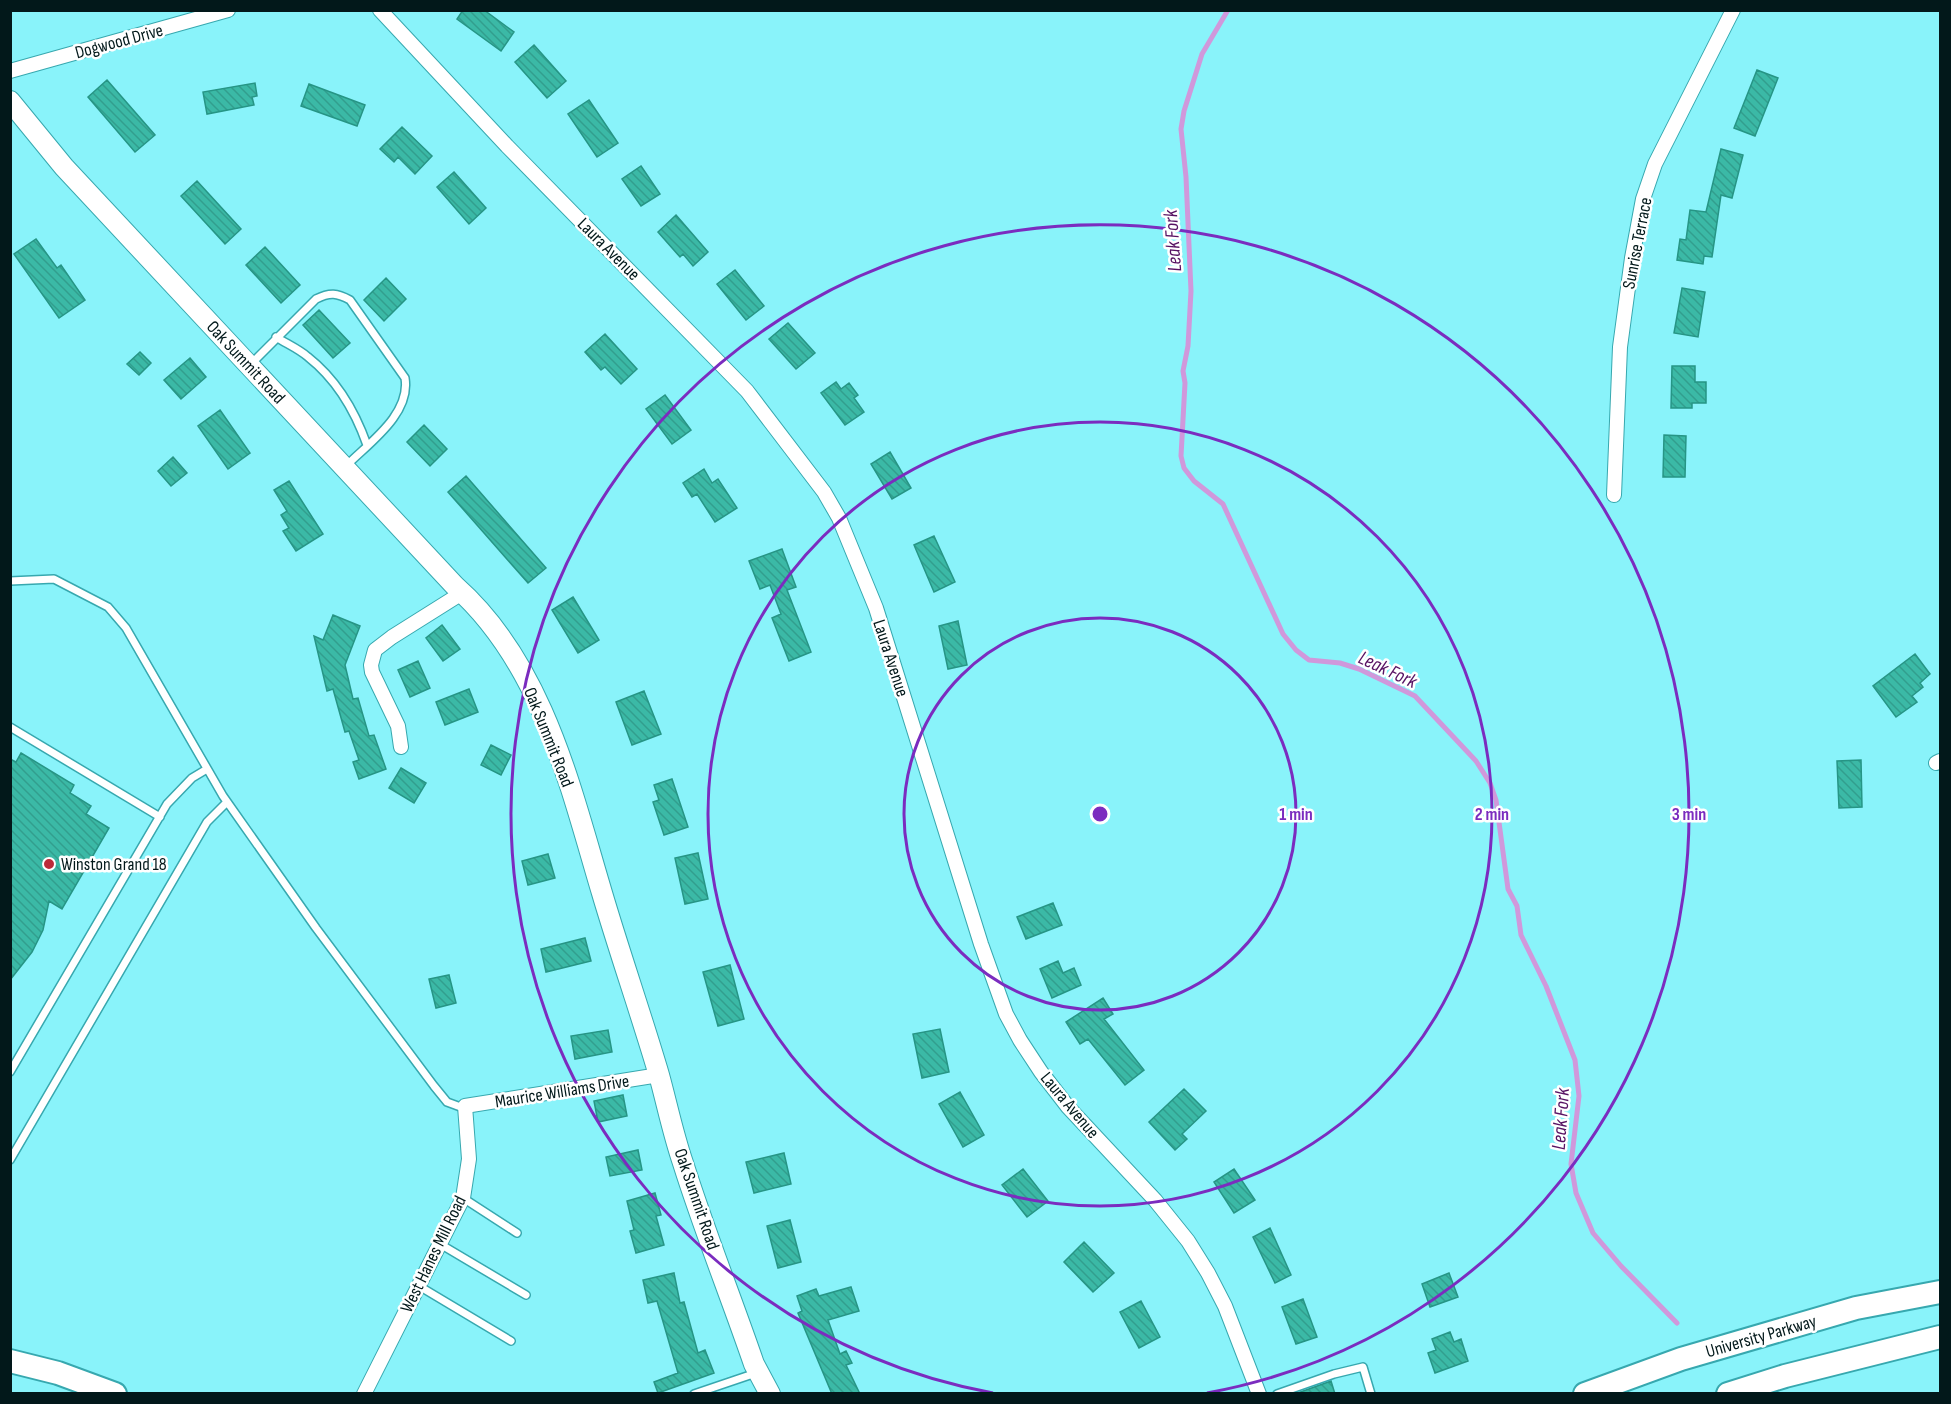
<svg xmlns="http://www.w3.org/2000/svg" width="1951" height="1404" font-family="'Sofia Sans Condensed',sans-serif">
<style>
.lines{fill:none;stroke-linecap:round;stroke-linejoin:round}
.stream{stroke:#d098db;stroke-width:5}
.building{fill:url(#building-back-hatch);stroke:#269585;stroke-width:1.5}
.service-casing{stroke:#37a8af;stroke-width:10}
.minor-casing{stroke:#37a8af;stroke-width:16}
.secondary-casing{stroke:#37a8af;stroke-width:22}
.primary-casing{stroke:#37a8af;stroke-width:26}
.service{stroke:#fff;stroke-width:7}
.minor{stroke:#fff;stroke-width:14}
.secondary{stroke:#fff;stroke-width:20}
.primary{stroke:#fff;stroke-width:22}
.ring{fill:none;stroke:#7b2cbf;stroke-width:3}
.poi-dot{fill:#bc2b3a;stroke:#fff;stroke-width:2}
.labels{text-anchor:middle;stroke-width:5;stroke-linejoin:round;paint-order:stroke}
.street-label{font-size:18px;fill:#02181a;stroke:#fff}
.poi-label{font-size:18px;fill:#02181a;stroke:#fff;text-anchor:start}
.water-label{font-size:20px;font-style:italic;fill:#571263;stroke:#fff}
.centre{fill:#7b2cbf;stroke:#fff;stroke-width:3}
.ring-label{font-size:18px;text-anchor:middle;font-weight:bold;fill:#7b2cbf;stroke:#fff;stroke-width:5;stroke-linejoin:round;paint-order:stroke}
</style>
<defs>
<pattern id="building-back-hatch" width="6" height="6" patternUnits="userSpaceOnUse" patternTransform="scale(1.5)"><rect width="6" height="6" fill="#3bb9a6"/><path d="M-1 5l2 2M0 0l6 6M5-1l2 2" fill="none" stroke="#329e8e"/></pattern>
</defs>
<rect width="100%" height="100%" fill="#89f3fa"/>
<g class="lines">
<!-- stream -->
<path class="stream" d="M 1228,10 L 1202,54 L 1184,111 L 1181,129 L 1186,177 L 1191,291 L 1188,346 L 1183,371 L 1185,383 L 1181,456 L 1184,468 L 1194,481 L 1223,504 L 1283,634 L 1296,650 L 1309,660 L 1340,663 L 1359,669 L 1415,696 L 1476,761 L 1490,783 L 1496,800 L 1508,889 L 1517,906 L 1521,935 L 1546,986 L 1575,1060 L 1579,1096 L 1571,1164 L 1576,1193 L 1593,1233 L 1621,1266 L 1677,1323"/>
</g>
<!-- building -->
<path class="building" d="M 463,10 L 484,10 L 514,32 L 501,51 L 457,19 Z
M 534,45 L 566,81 L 547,98 L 515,62 Z
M 1757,70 L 1778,78 L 1755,136 L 1734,128 Z
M 107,80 L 155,135 L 135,152 L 88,97 Z
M 255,83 L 257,96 L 252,97 L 254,105 L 207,114 L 203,92 Z
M 309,84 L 365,105 L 357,126 L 301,106 Z
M 589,100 L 618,143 L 597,157 L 568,114 Z
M 402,127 L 432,156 L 415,174 L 398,157 L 394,162 L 380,149 Z
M 1721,149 L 1743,155 L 1732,198 L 1721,195 L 1712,257 L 1704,256 L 1703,264 L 1677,260 L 1680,239 L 1686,240 L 1690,210 L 1706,212 Z
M 641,166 L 660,194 L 641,206 L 622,179 Z
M 454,172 L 486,208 L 469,224 L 437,187 Z
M 197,181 L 241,229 L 225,244 L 181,196 Z
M 676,215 L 708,252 L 693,266 L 683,254 L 680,257 L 658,232 Z
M 36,239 L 57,268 L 61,265 L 85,300 L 59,318 L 14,254 Z
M 265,247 L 300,285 L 281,303 L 246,265 Z
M 735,270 L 764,306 L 746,320 L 717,284 Z
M 386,278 L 406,299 L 384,321 L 364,300 Z
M 1682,288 L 1705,292 L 1698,337 L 1674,333 Z
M 319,310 L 350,343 L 333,358 L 303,325 Z
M 788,323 L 815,353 L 796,369 L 769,339 Z
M 605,334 L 637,369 L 621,384 L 605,367 L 601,370 L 585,352 Z
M 140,352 L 151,363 L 139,375 L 127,364 Z
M 190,358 L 206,377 L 181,399 L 164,380 Z
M 1672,366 L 1695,366 L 1695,382 L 1706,382 L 1706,403 L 1692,403 L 1692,408 L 1671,408 Z
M 836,382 L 841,389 L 849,383 L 858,395 L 854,398 L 864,412 L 845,425 L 821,393 Z
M 665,395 L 691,430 L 672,444 L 646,409 Z
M 220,410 L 250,453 L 228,469 L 198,426 Z
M 424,425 L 447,449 L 430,466 L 407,442 Z
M 1664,435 L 1686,436 L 1685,477 L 1663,477 Z
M 890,452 L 911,488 L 892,499 L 871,464 Z
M 173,457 L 187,473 L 171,486 L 158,471 Z
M 704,469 L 712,483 L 718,479 L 737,508 L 715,522 L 697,494 L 692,497 L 683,483 Z
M 466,476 L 546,568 L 528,583 L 448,492 Z
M 289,481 L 323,534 L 296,551 L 283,531 L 289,528 L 281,515 L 287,511 L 274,490 Z
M 934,536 L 955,582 L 934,592 L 914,545 Z
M 782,549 L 796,587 L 787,590 L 811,652 L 789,661 L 772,618 L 781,614 L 770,585 L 760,589 L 749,561 Z
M 573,597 L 599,640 L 578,653 L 552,610 Z
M 333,615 L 360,626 L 345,665 L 353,699 L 358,698 L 369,736 L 374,735 L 386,769 L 359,779 L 353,762 L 359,760 L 349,731 L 345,732 L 333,689 L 327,691 L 314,636 L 323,640 Z
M 958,621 L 967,665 L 948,669 L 939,626 Z
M 442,625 L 460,649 L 443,661 L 426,638 Z
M 1915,654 L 1930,674 L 1920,683 L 1923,687 L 1912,696 L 1917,702 L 1896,717 L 1873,686 Z
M 418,661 L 430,688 L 410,697 L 398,670 Z
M 469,689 L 478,712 L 445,725 L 436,702 Z
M 644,691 L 661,734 L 632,745 L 616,702 Z
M 491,745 L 511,755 L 501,775 L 481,765 Z
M 21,753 L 74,785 L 70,793 L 91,806 L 86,814 L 109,828 L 62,909 L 49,901 L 43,930 L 32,952 L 10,980 L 10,759 L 16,762 Z
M 1861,760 L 1862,807 L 1839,808 L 1837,761 Z
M 401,768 L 426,783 L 414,803 L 389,788 Z
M 672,779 L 688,827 L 664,835 L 653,802 L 659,800 L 654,785 Z
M 698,853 L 708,899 L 685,904 L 675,858 Z
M 548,854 L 555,878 L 528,885 L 522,861 Z
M 1053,903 L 1062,925 L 1026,939 L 1017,917 Z
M 585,938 L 591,961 L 546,972 L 541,949 Z
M 1058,961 L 1063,973 L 1074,968 L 1081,985 L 1052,998 L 1040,969 Z
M 730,965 L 744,1019 L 718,1026 L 703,972 Z
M 449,975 L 456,1003 L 436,1008 L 429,979 Z
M 1103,998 L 1113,1014 L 1104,1019 L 1144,1070 L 1125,1085 L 1088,1039 L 1080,1044 L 1066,1022 Z
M 940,1029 L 949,1072 L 922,1078 L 913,1034 Z
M 608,1030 L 612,1052 L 575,1059 L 571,1036 Z
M 1184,1089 L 1206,1111 L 1182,1134 L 1187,1139 L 1175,1150 L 1149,1122 Z
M 960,1092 L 984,1135 L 963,1147 L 939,1104 Z
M 623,1095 L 627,1116 L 598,1122 L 594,1101 Z
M 638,1150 L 642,1170 L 610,1176 L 606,1157 Z
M 784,1153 L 791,1184 L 754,1193 L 746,1162 Z
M 1023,1169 L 1048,1201 L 1027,1217 L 1002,1185 Z
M 1234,1169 L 1255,1200 L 1234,1213 L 1214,1182 Z
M 655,1193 L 661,1215 L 656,1216 L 664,1245 L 636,1253 L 630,1231 L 634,1230 L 627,1201 Z
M 790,1220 L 801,1262 L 778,1268 L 767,1226 Z
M 1270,1228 L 1291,1275 L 1275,1283 L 1253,1237 Z
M 1084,1242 L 1114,1273 L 1093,1292 L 1064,1262 Z
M 674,1273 L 680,1303 L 684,1302 L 698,1353 L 705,1350 L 714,1373 L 658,1393 L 654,1382 L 678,1373 L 657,1301 L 648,1303 L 643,1280 Z
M 1449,1273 L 1458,1297 L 1430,1307 L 1422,1284 Z
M 851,1287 L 859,1311 L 828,1320 L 840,1354 L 846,1351 L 852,1363 L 846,1365 L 860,1394 L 832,1394 L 798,1313 L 802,1311 L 797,1296 L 816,1289 L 819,1296 Z
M 1303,1299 L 1317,1337 L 1296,1344 L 1282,1307 Z
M 1141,1301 L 1160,1337 L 1139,1348 L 1120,1312 Z
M 1450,1332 L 1454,1342 L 1461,1339 L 1468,1361 L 1435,1373 L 1428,1353 L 1436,1350 L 1432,1339 Z
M 1331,1381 L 1335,1394 L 1295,1394 Z"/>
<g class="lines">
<defs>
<path id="service" d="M 276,337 C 287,344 299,349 308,357 C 336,379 355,411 367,445
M 251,364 L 316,299 C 330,292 337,293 350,300 L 405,378 C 411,414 369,443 347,465
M 10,581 L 54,579 L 108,607 L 126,628 L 223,796 L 316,928 L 434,1086 L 447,1102 L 466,1109
M 10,727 L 160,817
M 10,1072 L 167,804 L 192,778 L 207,769
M 10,1160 L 207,822 L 227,802
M 463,1198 L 517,1233
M 440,1244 L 526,1295
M 419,1286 L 511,1341
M 694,1394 L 756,1373
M 1277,1394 L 1334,1374 L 1363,1367 L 1371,1394"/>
<path id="minor" d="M 380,10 L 507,146 L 747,391 L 824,492 L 839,518 L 876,608 L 981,944 L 1006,1014 L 1020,1040 L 1041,1072 L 1068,1107 L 1155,1200 L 1188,1241 L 1208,1273 L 1225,1306 L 1259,1394
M 10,71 L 228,10
M 1614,495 L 1620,347 L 1632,258 L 1643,199 L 1655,164 L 1733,10
M 401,747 L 398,726 L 372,672 L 371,665 L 375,650 L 392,637 L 462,593
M 1936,763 L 1940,761
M 364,1394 L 463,1198 L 469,1159 L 465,1106 L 659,1075"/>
<path id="secondary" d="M 10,101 L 64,167 L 455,586 C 543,664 570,786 602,893 C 620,954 641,1014 659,1075 C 667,1104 673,1134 683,1163 C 704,1230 731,1297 754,1364 L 770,1394"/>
<path id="primary" d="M 10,1361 L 58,1373 L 115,1394
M 1585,1394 L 1681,1359 L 1856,1308 L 1940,1292
M 1728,1394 L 1785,1376 L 1940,1337"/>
</defs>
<!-- service casing -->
<use href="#service" class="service-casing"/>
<!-- minor casing -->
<use href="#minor" class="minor-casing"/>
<!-- secondary casing -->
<use href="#secondary" class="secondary-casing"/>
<!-- primary casing -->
<use href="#primary" class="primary-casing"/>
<!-- service -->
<use href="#service" class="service"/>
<!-- minor -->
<use href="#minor" class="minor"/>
<!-- secondary -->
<use href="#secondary" class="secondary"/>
<!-- primary -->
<use href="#primary" class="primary"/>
</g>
<!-- distance rings -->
<g class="ring">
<circle cx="1100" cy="814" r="196"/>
<circle cx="1100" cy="814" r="392"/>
<path d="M993 1393A589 589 0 1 1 1207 1393"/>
</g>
<!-- markers -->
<circle class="poi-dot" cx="49" cy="864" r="6"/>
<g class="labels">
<!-- street labels -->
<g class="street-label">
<text transform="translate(119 41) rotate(-15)" y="6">Dogwood Drive</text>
<text transform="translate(1637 243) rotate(-79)" y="6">Sunrise Terrace</text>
<text transform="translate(609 249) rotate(45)" y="6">Laura Avenue</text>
<text transform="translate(246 362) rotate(47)" y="6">Oak Summit Road</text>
<text transform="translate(891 658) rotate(72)" y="6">Laura Avenue</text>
<text transform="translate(549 737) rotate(68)" y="6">Oak Summit Road</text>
<text transform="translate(562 1091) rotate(-9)" y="6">Maurice Williams Drive</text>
<text transform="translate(1070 1105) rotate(50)" y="6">Laura Avenue</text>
<text transform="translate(697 1199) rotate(71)" y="6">Oak Summit Road</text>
<text transform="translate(433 1254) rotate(-64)" y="6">West Hanes Mill Road</text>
<text transform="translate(1761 1336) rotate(-16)" y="6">University Parkway</text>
</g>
<!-- poi labels -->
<g class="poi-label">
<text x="61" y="870">Winston Grand 18</text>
</g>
<!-- water labels -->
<g class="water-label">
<text transform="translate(1172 241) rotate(-94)" y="7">Leak Fork</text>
<text transform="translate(1388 669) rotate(25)" y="7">Leak Fork</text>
<text transform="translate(1560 1119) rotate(-86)" y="7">Leak Fork</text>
</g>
</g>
<circle cx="1100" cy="814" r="9" class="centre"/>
<g class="ring-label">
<text x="1296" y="820">1 min</text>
<text x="1492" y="820">2 min</text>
<text x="1689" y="820">3 min</text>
</g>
<!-- border -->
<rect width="1951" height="1404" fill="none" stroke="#02181a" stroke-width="24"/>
</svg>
